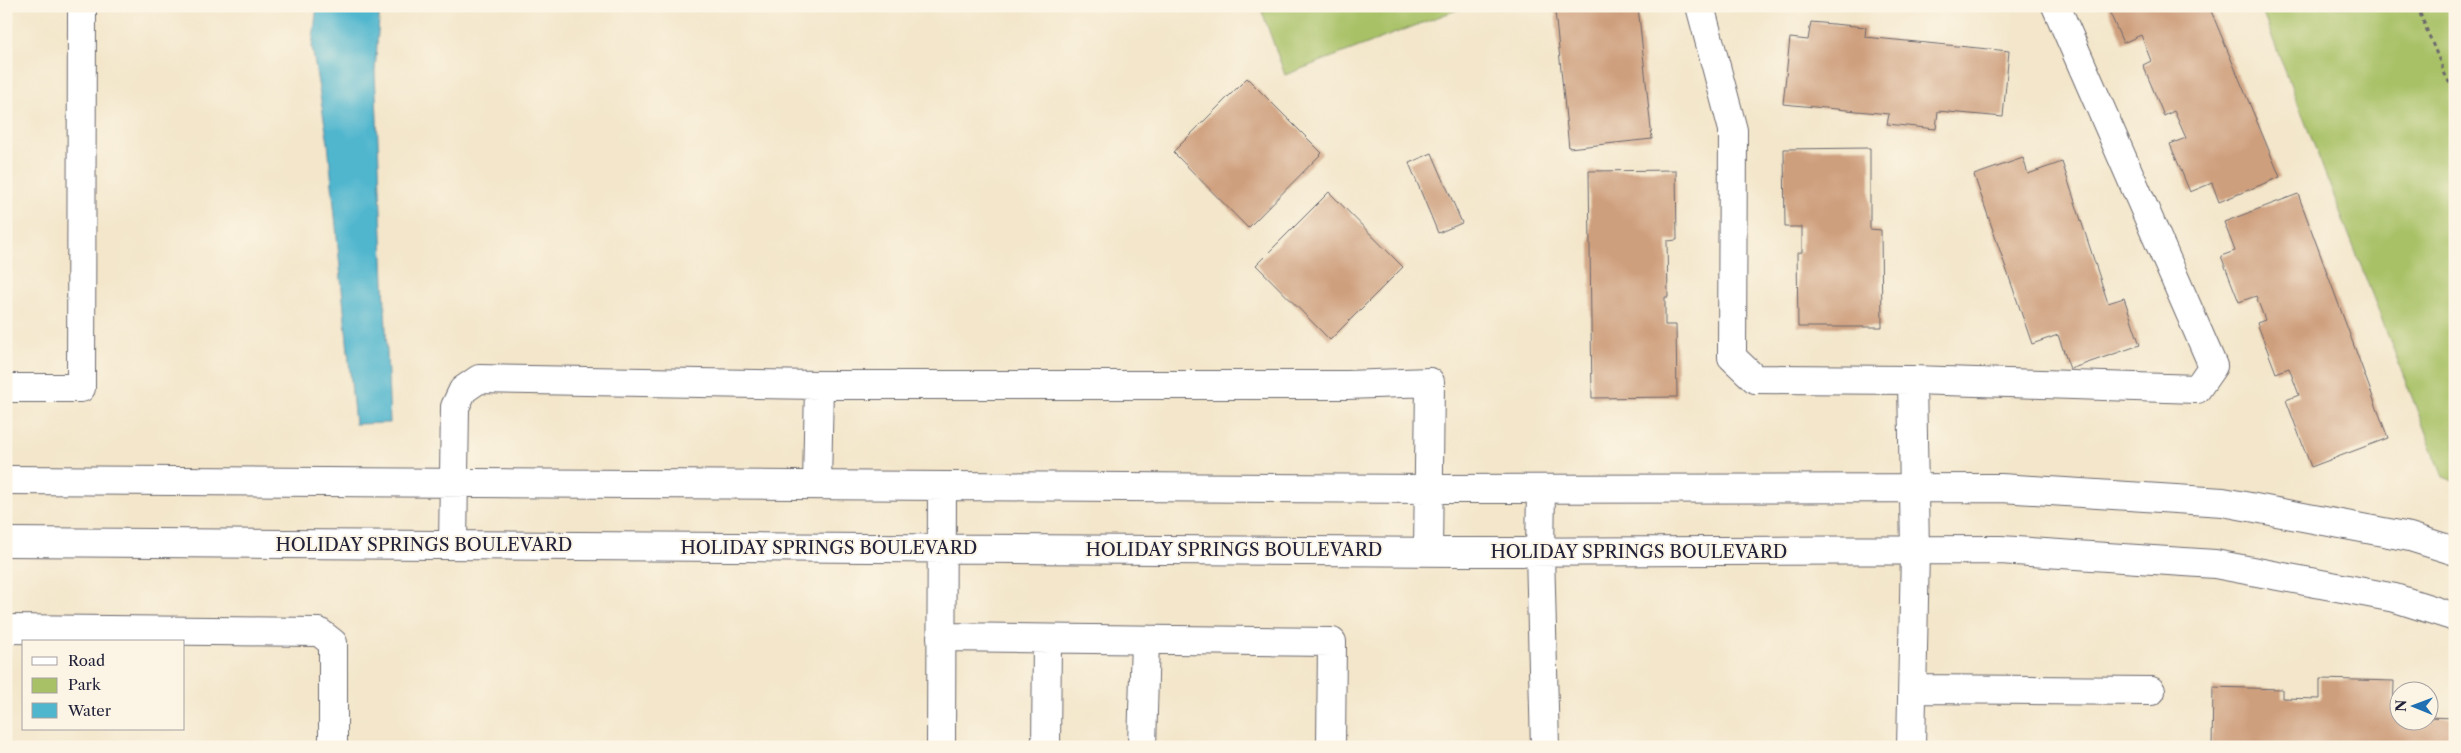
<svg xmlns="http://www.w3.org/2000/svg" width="2461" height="753" font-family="'Libre Caslon Text',serif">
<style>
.green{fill:#a8c166;stroke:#657250}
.water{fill:#50b6ce;stroke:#396c84}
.building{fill:#ce9f7d}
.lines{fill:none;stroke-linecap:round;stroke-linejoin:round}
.minor-casing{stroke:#6b676d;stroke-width:30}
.path{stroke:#6b676d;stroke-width:3;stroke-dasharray:4 4;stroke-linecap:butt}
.minor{stroke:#fff;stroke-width:28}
.labels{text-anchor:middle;stroke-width:4;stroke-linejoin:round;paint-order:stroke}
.street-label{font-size:18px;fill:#22223b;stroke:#fcf5e5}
</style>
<rect width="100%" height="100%" fill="#fcf5e5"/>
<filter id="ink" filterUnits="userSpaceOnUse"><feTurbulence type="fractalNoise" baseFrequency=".02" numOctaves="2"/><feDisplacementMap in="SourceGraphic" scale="10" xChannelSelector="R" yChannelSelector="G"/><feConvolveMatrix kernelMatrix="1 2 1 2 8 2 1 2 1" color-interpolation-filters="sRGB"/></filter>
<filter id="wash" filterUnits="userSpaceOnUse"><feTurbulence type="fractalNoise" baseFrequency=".0096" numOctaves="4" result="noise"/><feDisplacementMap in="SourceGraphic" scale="20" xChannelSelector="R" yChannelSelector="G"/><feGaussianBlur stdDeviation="1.12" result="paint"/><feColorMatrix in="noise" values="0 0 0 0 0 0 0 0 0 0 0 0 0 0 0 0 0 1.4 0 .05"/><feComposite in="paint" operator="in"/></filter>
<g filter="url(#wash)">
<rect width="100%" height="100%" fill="#f3e6ca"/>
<!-- green -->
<path class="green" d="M 1260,6 L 1467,6 L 1285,75 Z
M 2260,6 L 2455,6 L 2455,481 L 2443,477 Z"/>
<!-- water -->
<path class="water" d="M 317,6 L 380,6 L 375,71 L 390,423 L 355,424 L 328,143 L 312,47 Z"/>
<g id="blocks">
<!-- building -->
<path class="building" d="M 1605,6 L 1638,6 L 1652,139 L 1569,148 L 1555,11 Z
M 2107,6 L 2209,6 L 2280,177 L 2219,202 L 2212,183 L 2190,192 L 2170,144 L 2186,138 L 2174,111 L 2164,116 L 2143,65 L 2151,61 L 2141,35 L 2123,43 Z
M 1811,22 L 1866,27 L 1865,37 L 2009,51 L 2003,117 L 1938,111 L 1936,129 L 1887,124 L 1889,114 L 1783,104 L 1790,38 L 1808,40 Z
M 1247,78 L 1322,153 L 1248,228 L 1173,152 Z
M 1870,148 L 1870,229 L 1881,230 L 1882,327 L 1798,327 L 1797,253 L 1802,252 L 1802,227 L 1785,227 L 1784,149 Z
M 1432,153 L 1462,223 L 1438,233 L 1409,163 Z
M 2023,158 L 2028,174 L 2062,162 L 2108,303 L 2124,298 L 2140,345 L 2070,369 L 2058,335 L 2032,344 L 1974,175 Z
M 1676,170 L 1677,240 L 1667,241 L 1668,297 L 1665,297 L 1665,325 L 1676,325 L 1677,397 L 1592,398 L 1589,171 Z
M 1329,192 L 1403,267 L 1330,340 L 1256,265 Z
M 2298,194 L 2388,438 L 2311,467 L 2286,400 L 2299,395 L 2289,368 L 2276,373 L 2257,323 L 2265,320 L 2256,296 L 2239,302 L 2221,256 L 2235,251 L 2224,222 Z
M 2320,679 L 2394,681 L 2393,717 L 2398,717 L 2398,720 L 2428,720 L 2428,717 L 2455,718 L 2455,747 L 2212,747 L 2213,687 L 2282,689 L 2282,698 L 2320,699 Z"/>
</g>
</g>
<g filter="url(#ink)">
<use href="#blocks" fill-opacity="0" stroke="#6b676d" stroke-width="1"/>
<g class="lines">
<defs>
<path id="minor" d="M 1700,6 L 1733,130 L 1732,357 L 1755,379 L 1912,380 L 2197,389 L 2213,366 L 2056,6
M 6,388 L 81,388 L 82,6
M 6,480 L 1430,489 L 2001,488 L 2223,502 L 2410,537 L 2455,551
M 817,485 L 819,385
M 1541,489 L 1540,552 L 1545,747
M 6,542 L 1460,552 L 2000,550 L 2215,564 L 2395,598 L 2455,617
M 453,545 L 455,407 L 463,390 L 479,379 L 819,385 L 1347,385 L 1430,382 L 1428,552
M 6,629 L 319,632 L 333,643 L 333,747
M 941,637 L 1332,642 L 1331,747
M 1914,689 L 2151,691
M 941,747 L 942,486
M 1046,747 L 1047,639
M 1142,747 L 1145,640
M 1911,747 L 1915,551 L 1912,380"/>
</defs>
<!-- minor casing -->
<use href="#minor" class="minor-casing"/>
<!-- path -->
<path class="path" d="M 2417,6 L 2447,79 L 2455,90"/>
<!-- minor -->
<use href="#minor" class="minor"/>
</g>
</g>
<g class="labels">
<!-- street labels -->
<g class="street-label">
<text x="424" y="551">HOLIDAY SPRINGS BOULEVARD</text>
<text x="829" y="554">HOLIDAY SPRINGS BOULEVARD</text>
<text x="1234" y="556">HOLIDAY SPRINGS BOULEVARD</text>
<text x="1639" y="558">HOLIDAY SPRINGS BOULEVARD</text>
</g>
</g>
<!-- margin -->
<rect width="2461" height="753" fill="none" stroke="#fcf5e5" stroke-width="25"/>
<!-- legend -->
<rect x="22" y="640" width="162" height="90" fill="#fcf5e5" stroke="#a5a1a1"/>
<rect x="32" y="657" width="25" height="8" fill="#ffffff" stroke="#a5a1a1"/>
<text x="68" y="666" font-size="15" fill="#22223b">Road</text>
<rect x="32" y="678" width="25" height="15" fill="#a8c166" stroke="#a5a1a1"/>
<text x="68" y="690" font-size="15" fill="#22223b">Park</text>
<rect x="32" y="703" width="25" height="15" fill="#50b6ce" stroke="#a5a1a1"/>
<text x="68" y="716" font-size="15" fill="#22223b">Water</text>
<!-- north arrow -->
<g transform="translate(2414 706) rotate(271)"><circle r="24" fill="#fcf5e5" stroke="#a5a1a1"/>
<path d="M0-4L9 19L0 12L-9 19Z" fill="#1f6fb2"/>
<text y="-8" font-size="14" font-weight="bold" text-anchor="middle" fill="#22223b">N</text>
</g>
</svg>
